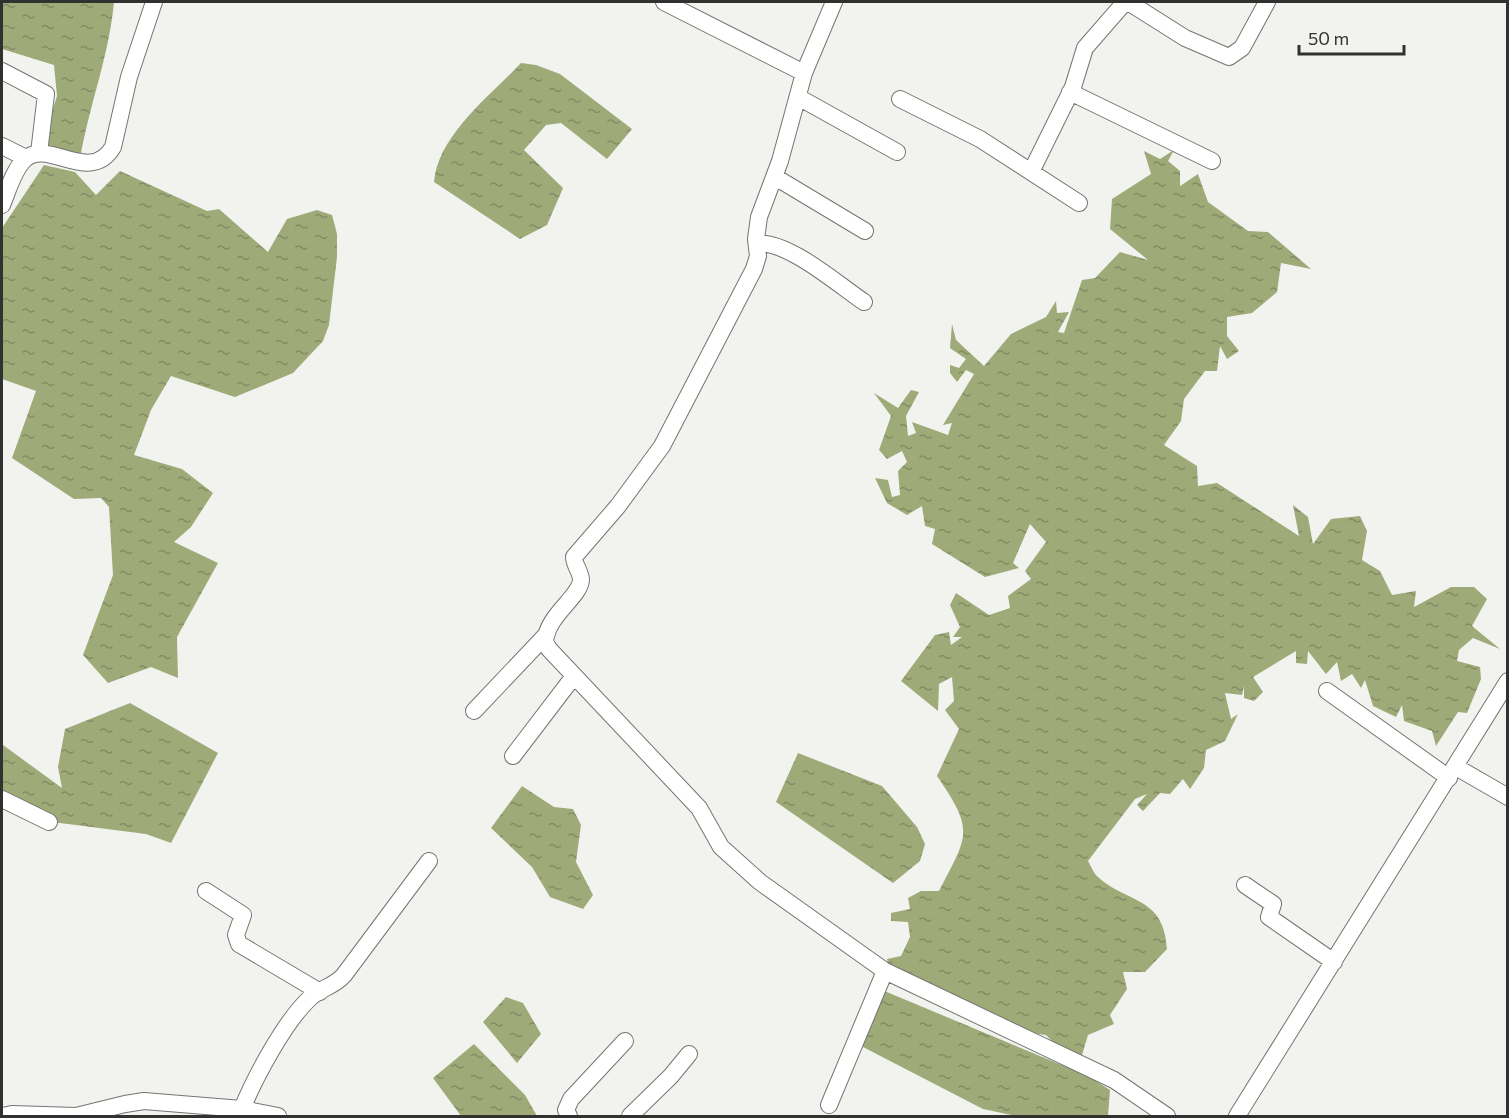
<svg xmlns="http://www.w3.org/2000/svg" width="1509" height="1118" font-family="Commissioner,sans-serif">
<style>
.water{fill:url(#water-ripples)}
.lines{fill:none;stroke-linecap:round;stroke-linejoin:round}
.minor-casing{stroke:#747572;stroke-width:18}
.minor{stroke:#fff;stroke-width:16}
</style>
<defs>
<pattern id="water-ripples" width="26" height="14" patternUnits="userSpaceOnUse" patternTransform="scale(1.5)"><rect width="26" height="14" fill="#9faa79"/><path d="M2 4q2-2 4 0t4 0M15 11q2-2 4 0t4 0" fill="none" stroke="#828b64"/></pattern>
</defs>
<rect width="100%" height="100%" fill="#f2f3ef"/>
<!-- water -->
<path class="water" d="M 2,2 L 114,2 C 109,56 89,106 80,159 L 40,149 L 57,96 L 54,65 L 2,49 Z
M 521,63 L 536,65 L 560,74 L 632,129 L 607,159 L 561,123 L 546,125 L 524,150 L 563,188 L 547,225 L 520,239 L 434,182 C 438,135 490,96 521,63 Z
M 1174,150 L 1168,161 L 1180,171 L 1180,186 L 1198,174 L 1208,202 L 1248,231 L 1268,232 L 1311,269 L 1281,263 L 1277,292 L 1252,313 L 1227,317 L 1227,336 L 1239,351 L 1227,359 L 1220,346 L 1217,371 L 1205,371 L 1184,399 L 1181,421 L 1164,445 L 1197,466 L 1198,486 L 1217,483 L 1299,536 L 1293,505 L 1308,517 L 1313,544 L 1331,519 L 1360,516 L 1367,531 L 1362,560 L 1380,571 L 1392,595 L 1416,591 L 1414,607 L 1451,587 L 1474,587 L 1487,599 L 1472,626 L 1500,649 L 1473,638 L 1459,650 L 1457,661 L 1480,667 L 1481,679 L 1467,713 L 1458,712 L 1436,746 L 1432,731 L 1404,721 L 1402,705 L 1396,717 L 1373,706 L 1365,680 L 1361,688 L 1352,674 L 1341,681 L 1337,662 L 1326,674 L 1308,651 L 1307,664 L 1296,663 L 1296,651 L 1253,677 L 1263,692 L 1254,701 L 1244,698 L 1244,686 L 1242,695 L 1225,693 L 1231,719 L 1238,714 L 1225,741 L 1206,750 L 1204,768 L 1190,789 L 1183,779 L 1170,794 L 1160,793 L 1143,811 L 1137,805 L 1147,794 L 1135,799 L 1088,861 C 1091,866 1094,874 1098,877 C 1128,904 1164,896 1167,949 L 1145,972 L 1123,972 L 1127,989 L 1110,1015 L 1114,1024 L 1088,1035 L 1082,1055 L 1065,1054 L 1046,1035 L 1008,1030 L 889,969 L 887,959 L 901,956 L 910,937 L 908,922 L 891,921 L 891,913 L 910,909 L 908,898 L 921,891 L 939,891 C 968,835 975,831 937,776 L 959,729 L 945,710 L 954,701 L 952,677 L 939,684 L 938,711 L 901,681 L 935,635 L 949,632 L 951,645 L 962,637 L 953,637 L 960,627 L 950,605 L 956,593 L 989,615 L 1010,608 L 1008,596 L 1031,579 L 1025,571 L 1046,542 L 1030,524 L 1013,563 L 1019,568 L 985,577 L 932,544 L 935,529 L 925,526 L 922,506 L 907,515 L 887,503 L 875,478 L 888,480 L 892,497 L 900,495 L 898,471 L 907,462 L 902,451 L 887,459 L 879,450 L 891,416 L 874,393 L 898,408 L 911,390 L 919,392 L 906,416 L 908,436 L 916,433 L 912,422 L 948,435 L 952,423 L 943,425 L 974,374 L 966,370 L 957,382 L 950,373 L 950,365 L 959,368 L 966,359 L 950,348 L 952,324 L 956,340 L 984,366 L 1011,334 L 1046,317 L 1056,301 L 1057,313 L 1069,312 L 1058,332 L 1064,333 L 1082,280 L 1095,278 L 1120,252 L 1148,260 L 1110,229 L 1112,199 L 1151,174 L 1144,151 L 1160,159 Z
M 44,165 L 75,172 L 96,195 L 120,171 L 207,211 L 219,209 L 268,252 L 287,219 L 317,210 L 332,215 L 337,234 L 337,257 L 329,325 L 323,341 L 293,373 L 235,397 L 171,376 L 151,410 L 134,455 L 182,469 L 213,493 L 191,527 L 174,542 L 218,563 L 177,637 L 178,678 L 151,667 L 108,683 L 83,655 L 113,575 L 109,507 L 101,498 L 74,499 L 12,458 L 36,391 L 2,379 L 2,228 Z
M 130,703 L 218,753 L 171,843 L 146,834 L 52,822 L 2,798 L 3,745 L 62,788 L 58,767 L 65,729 Z
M 798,753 L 882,786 L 917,827 L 925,844 L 920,861 L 893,883 L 776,802 Z
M 522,786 L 554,807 L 573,809 L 581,825 L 576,862 L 593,895 L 583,909 L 550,897 L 532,867 L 491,828 Z
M 882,990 L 1088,1076 L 1110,1090 L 1108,1116 L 1016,1116 L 983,1109 L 861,1046 Z
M 506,997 L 523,1003 L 541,1034 L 517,1063 L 483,1022 Z
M 474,1044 L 525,1095 L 537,1116 L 461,1116 L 433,1078 Z"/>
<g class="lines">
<defs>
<path id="minor" d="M 664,2 L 804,73
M 834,2 L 804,73 L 780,161 L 759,217 L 756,239 L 758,256 L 754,269 L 662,446 L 618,506 L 574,557 C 574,565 581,572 581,580 C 580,597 547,615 545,642 L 549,649 L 699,808 L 721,847 L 760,882 L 885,971 L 1114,1080 L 1167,1116
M 1128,2 L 1185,38 L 1229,57 L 1242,48 L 1267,2
M 2,71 L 46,94 L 39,153
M 1070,92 L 1212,161
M 798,97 L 897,152
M 900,99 L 980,139 L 1079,203
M 2,146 L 26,158
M 1031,172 L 1073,87 L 1085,48 L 1125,2
M 775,177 L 865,231
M 2,205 C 8,191 13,171 24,160 C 47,137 90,186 113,147 L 129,77 L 154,2
M 757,244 C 786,239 840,286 864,302
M 1327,691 L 1449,778
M 474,711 L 546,635
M 513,756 L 574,676
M 1456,767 L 1508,797
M 2,799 L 49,822
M 1245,885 L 1273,904 L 1269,917 L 1334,962
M 206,891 L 243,915 L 236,935 L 239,944 L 320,992
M 829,1105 L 885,971
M 242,1109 C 255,1077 285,1021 310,998 C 320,988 334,987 344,975 L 429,861
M 2,1116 L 12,1114 L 76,1116 L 125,1104 L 144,1101 L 242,1109 L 278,1116
M 569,1116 L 566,1110 L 571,1099 L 625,1041
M 630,1116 L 671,1076 L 689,1054
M 1237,1116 L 1508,681"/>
</defs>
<!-- minor casing -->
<use href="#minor" class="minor-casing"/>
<!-- minor -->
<use href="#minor" class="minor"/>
</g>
<!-- border -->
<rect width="1509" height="1118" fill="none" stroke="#313230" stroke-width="6"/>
<!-- scale -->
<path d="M1299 45v9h105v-9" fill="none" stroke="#313230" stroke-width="3"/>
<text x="1308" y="45" font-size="18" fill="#313230" stroke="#f2f3ef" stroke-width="4.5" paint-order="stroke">50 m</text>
</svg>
